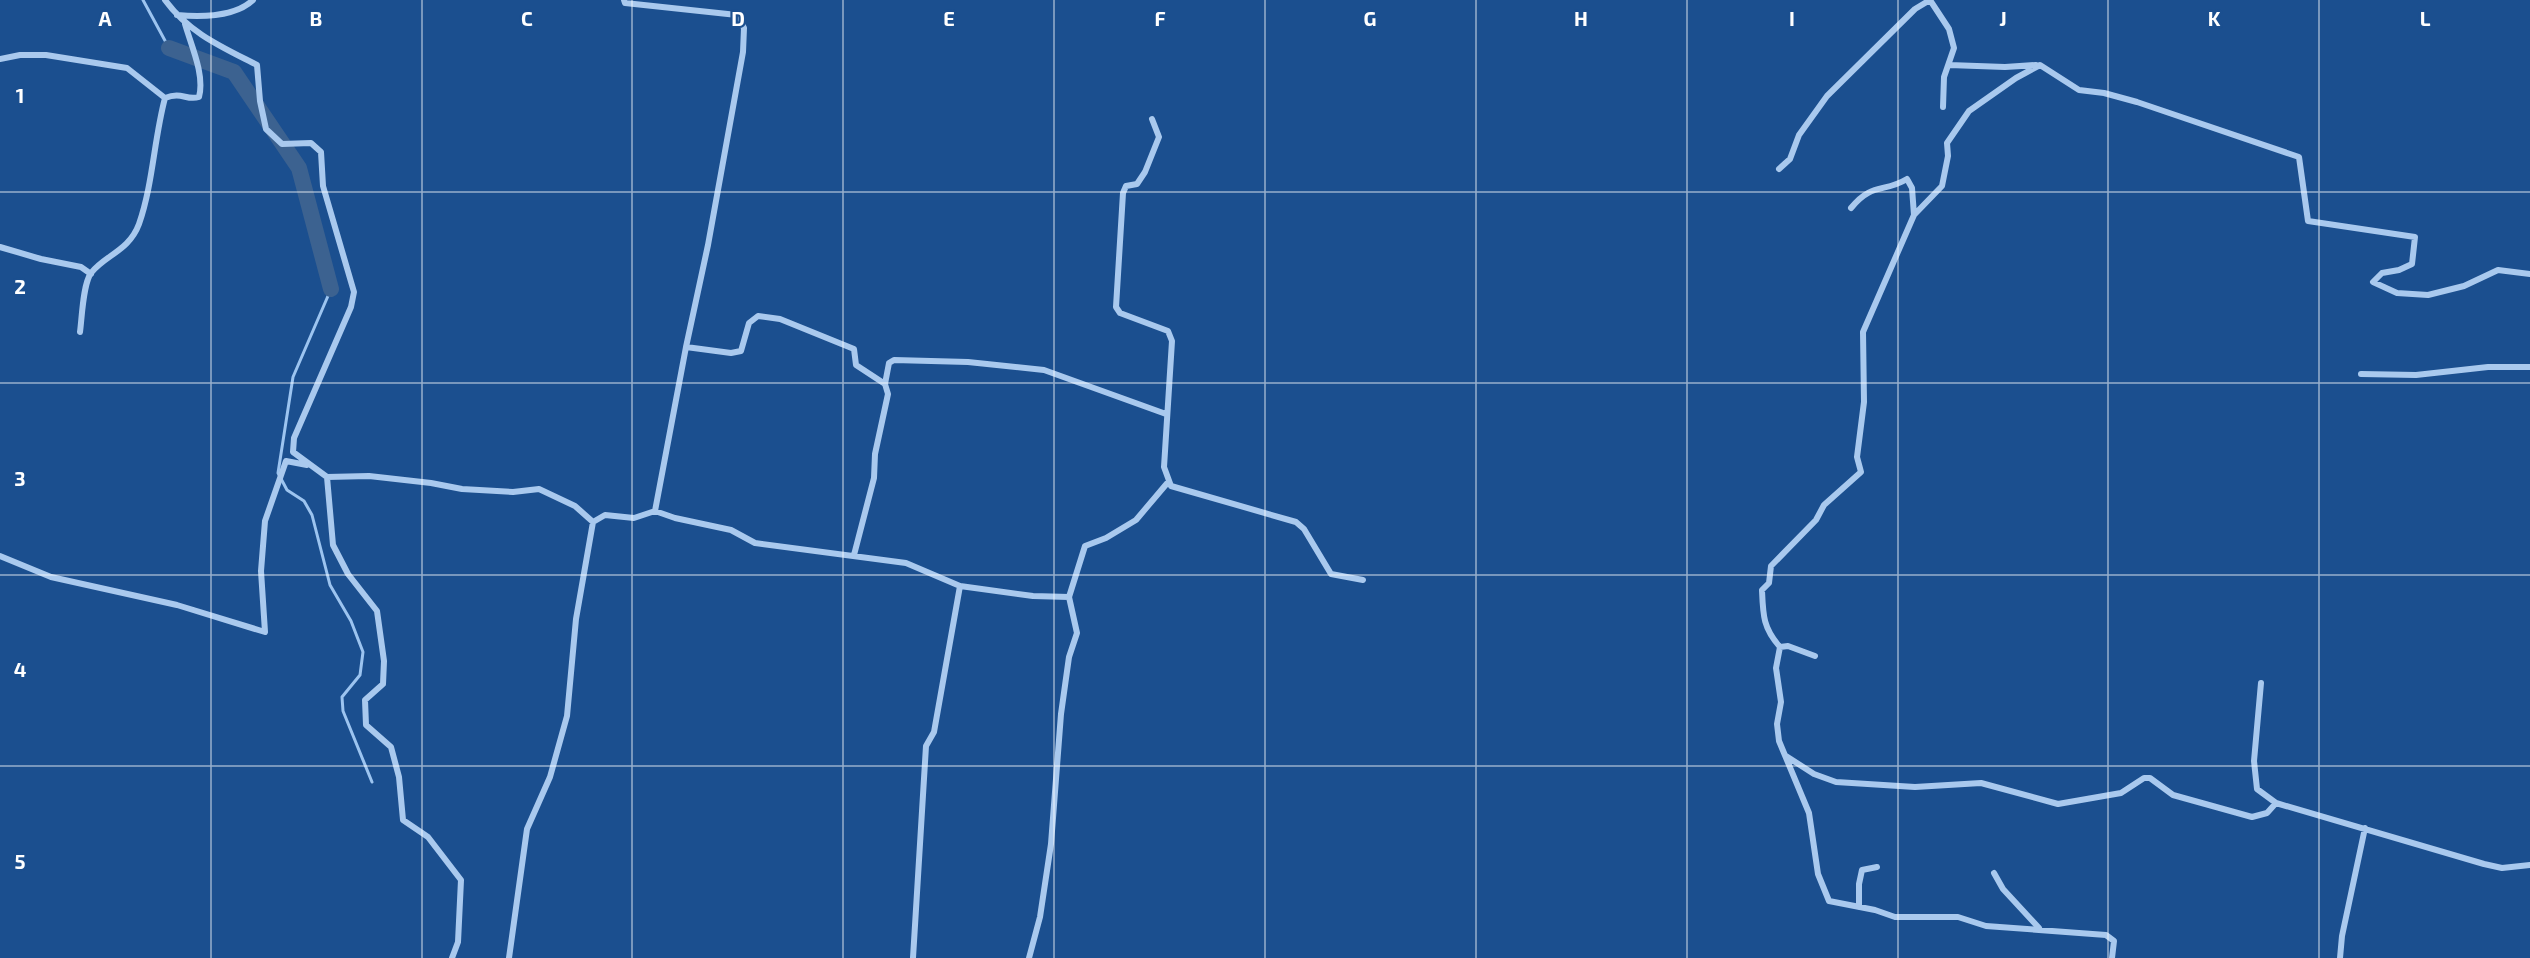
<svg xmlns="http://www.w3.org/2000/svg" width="2530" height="958" font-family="'Exo 2',sans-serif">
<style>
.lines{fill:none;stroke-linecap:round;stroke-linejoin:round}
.stream{stroke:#9cc4f0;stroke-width:3}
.river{stroke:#3c6290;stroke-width:16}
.minor{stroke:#a9c9ee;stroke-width:6}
.grid{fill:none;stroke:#fff;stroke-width:1.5;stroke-opacity:0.55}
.grid-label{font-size:20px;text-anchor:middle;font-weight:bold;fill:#fff;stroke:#1b4f8f;stroke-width:4.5;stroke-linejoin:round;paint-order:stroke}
</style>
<rect width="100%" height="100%" fill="#1b4f8f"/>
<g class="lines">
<!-- stream -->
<path class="stream" d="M 143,0 L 169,48
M 331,289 L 293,377 L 278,473 L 287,490 L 304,501 L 312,515 L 330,585 L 351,621 L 363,652 L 360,675 L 342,697 L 343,711 L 372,782"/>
<!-- river -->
<path class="river" d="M 169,48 L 234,72 L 299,168 L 331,289"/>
<!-- minor -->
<path class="minor" d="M 165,0 C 189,33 222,47 257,65 L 260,101 L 266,129 L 282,144 L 311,143 L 321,152 L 323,186 L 354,292 L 351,307 L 294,438 L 293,452 L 327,477 L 333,545 L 348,574 L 377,611 L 384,661 L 383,684 L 365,700 L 366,725 L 391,747 L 399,777 L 403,820 L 428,837 L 461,880 L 458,942 L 452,958
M 177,15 C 200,17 235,17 253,0
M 0,59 L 20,55 L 46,55 L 127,68 L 165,98
M 1949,65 L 2005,67 L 2036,65
M 1152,119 L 1159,137 L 1145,172 L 1137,184 L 1126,186 L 1123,193 L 1116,307 L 1120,313 L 1168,331 L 1172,341 L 1164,467 L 1171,486 L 1296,522 L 1304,529 L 1331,574 L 1363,580
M 1779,169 L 1790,159 L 1799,135 L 1827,96 L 1915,9 L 1930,0 L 1949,29 L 1954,48 L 1944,77 L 1943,107
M 1851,208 C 1872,182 1884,193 1907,179 L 1912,188 L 1914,215 L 1942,186 L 1948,156 L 1947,143 L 1969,111 L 2016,78 L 2040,65 L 2079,90 L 2104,93 L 2137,102 L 2299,157 L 2308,221 L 2415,237 L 2412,264 L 2399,270 L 2382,273 L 2373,282 L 2397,293 L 2428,295 L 2464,286 L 2498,270 L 2530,274
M 0,247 L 41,259 L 81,267 L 91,274
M 80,332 C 82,317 83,284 91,273 C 105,255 129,251 139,224 C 153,184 154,139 165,98 C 182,91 186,101 199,97 C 205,75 191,45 185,24
M 686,347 L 731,353 L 741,351 L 749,323 L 758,316 L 780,319 L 854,349 L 856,365 L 885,384 L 888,394 L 875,454 L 874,478 L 854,555
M 2361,374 L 2416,375 L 2488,367 L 2530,367
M 885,384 L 889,363 L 894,360 L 968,362 L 1044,370 L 1166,414
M 327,477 L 369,476 L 431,483 L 462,489 L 513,492 L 539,489 L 575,506 L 593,522
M 655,511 L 675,518 L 731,530 L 755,543 L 906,563 L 960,586 L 1033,596 L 1069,597
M 0,556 L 51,577 L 177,605 L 265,632 L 261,571 L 265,521 L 286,461 L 307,465
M 1780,647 L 1776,668 L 1781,702 L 1777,724 L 1779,741 L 1809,813 L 1818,874 L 1829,901 L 1875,910 L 1895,917 L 1958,917 L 1986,926 L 2106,935 L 2114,941 L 2112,958
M 1780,647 C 1763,628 1763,615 1762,590 L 1769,583 L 1771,566 L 1816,520 L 1824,505 L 1861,472 L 1857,457 L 1864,402 L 1863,332 L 1914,215
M 1780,647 L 1788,646 L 1815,656
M 2261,683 L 2254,761 L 2257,789 L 2276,803 L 2484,864 L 2502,868 L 2530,865
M 1786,756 L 1814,774 L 1836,782 L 1915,787 L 1981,783 L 2058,804 L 2121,793 L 2144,778 L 2150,778 L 2173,795 L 2252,817 L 2267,813 L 2276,803
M 1994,873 L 2003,889 L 2039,928
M 1859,907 L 1859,884 L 1862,870 L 1877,867
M 509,958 L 527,829 L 550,777 L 567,716 L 576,619 L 593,522 L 605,515 L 634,518 L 655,511 L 686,347 L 708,245 L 743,52 L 744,28 L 737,15 L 625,3 L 624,0
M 913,958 L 926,746 L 934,732 L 960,586
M 1029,958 L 1040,917 L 1051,844 L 1061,714 L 1069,657 L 1077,633 L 1069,597 L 1085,546 L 1106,538 L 1136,520 L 1169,481
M 2340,958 L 2342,936 L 2365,828"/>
</g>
<!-- grid -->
<path class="grid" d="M 211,0 L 211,958M 422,0 L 422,958M 632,0 L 632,958M 843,0 L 843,958M 1054,0 L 1054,958M 1265,0 L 1265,958M 1476,0 L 1476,958M 1687,0 L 1687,958M 1898,0 L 1898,958M 2108,0 L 2108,958M 2319,0 L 2319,958M 0,192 L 2530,192M 0,383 L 2530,383M 0,575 L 2530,575M 0,766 L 2530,766"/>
<g class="grid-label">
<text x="105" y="26">A</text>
<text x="316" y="26">B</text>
<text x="527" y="26">C</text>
<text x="738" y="26">D</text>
<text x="949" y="26">E</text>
<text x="1160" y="26">F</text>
<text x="1370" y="26">G</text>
<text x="1581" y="26">H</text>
<text x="1792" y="26">I</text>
<text x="2003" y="26">J</text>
<text x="2214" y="26">K</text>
<text x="2425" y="26">L</text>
<text x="20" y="103">1</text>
<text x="20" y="294">2</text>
<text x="20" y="486">3</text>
<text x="20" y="677">4</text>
<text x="20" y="869">5</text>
</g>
</svg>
